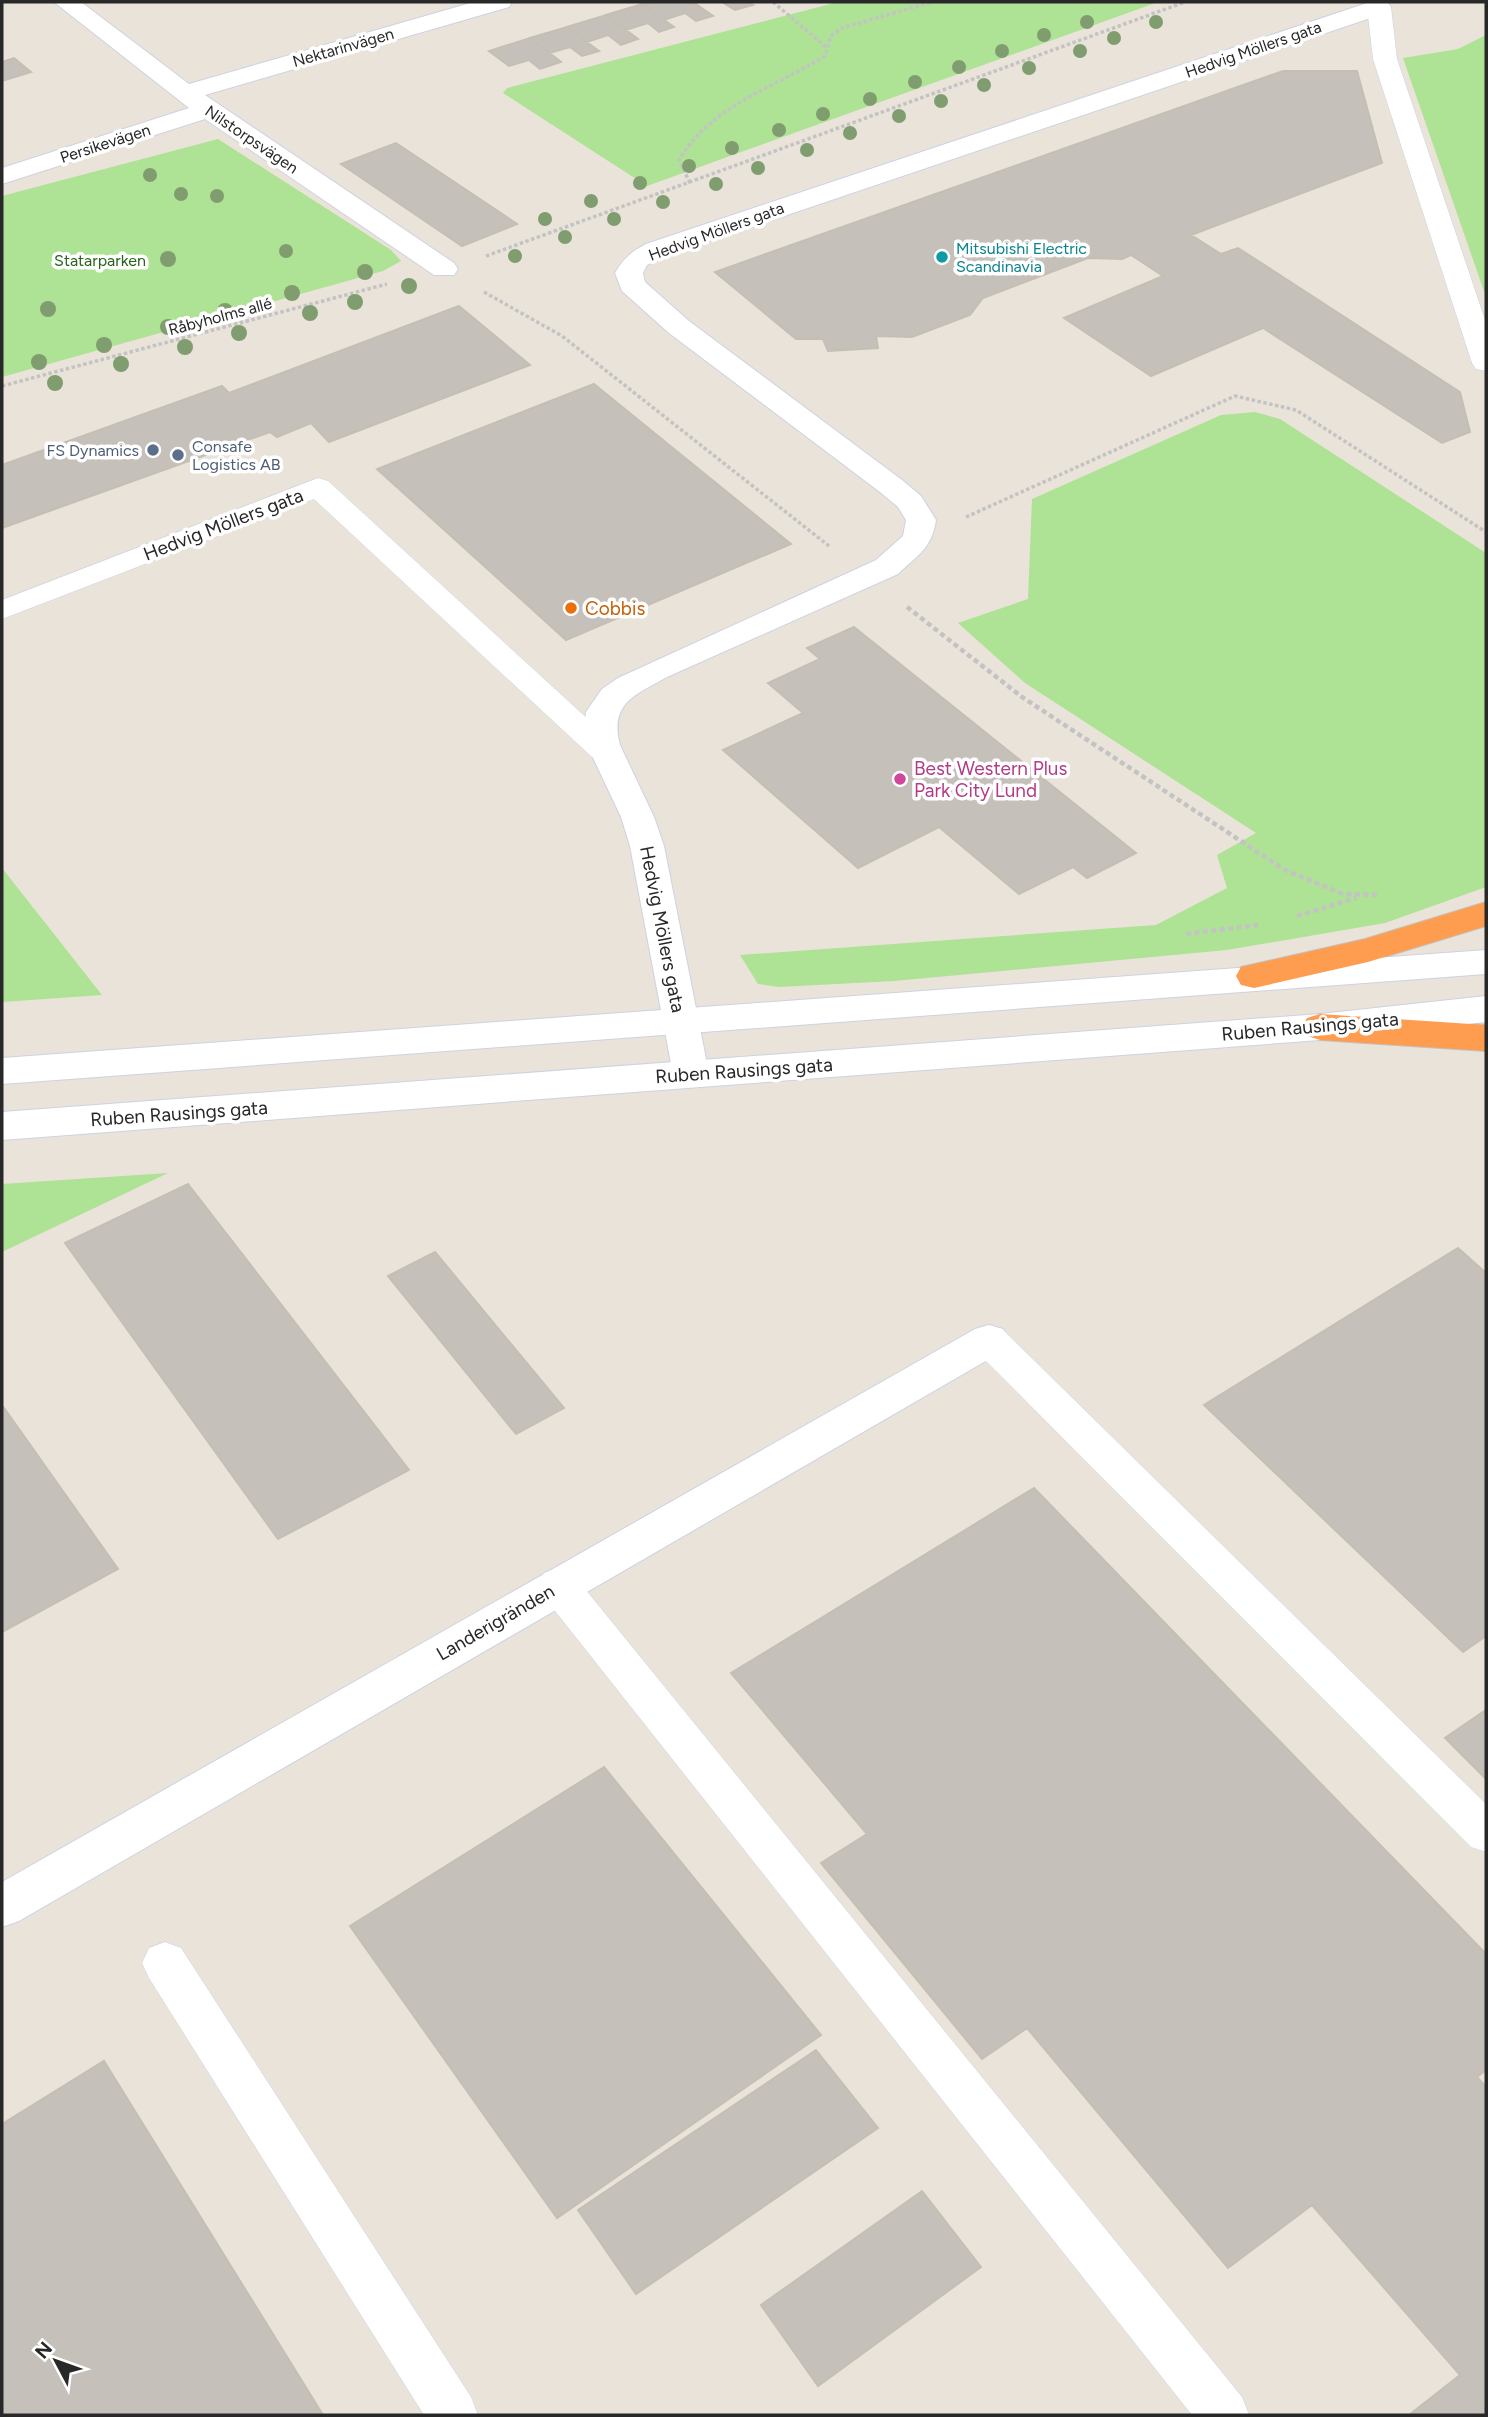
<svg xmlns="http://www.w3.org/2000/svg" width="1488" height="2417" font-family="Figtree,sans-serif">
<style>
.green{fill:#aee294}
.building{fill:#c5c0b9;stroke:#c5bfb3;stroke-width:2}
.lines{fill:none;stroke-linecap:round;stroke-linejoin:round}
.lane-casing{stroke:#ced2e1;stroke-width:1}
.street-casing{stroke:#ced2e1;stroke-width:2}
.secondary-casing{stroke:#ced2e1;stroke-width:2}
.highway-casing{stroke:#c3c3c3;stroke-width:2}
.path-far1{stroke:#c3c3c3;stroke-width:3.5;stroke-dasharray:3.5 2.5;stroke-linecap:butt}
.path{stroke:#c3c3c3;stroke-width:4.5;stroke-dasharray:5 3.5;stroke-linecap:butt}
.lane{fill:#fff;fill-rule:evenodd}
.street{fill:#fff;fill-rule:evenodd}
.secondary{fill:#fff;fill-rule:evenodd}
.highway{fill:#fe9c50;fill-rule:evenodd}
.tree{fill:#7f9d6f}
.culture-dot{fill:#0f9aa8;stroke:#fff;stroke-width:2.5}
.service-dot{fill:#5c6f8a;stroke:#fff;stroke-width:2.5}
.food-dot{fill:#e8710a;stroke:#fff;stroke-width:2.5}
.hotel-dot{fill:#d1479c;stroke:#fff;stroke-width:2.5}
.labels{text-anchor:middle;stroke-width:7;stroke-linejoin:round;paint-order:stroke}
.far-street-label{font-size:16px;fill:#282828;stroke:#fff}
.far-culture-label{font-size:16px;fill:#0d838f;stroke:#fff;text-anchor:start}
.far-park-label{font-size:16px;fill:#286319;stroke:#fff}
.far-service-label{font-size:16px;fill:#4e5e75;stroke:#fff;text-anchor:start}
.street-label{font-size:19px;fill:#282828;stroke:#fff}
.food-label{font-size:19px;fill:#c56008;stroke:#fff;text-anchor:start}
.hotel-label{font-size:19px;fill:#b23c85;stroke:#fff;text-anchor:start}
</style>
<rect width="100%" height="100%" fill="#eae3d9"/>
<!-- green -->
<path class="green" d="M 838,2 L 1158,2 L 647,186 L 503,93 L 507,88 Z
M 1486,35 L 1486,297 L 1403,58 L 1458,49 Z
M 218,139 L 391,250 L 401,261 L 383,271 L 2,377 L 2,196 Z
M 1255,412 L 1280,419 L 1486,553 L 1486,887 L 1385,923 L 1227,950 L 894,981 L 779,987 L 758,984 L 740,955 L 1156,925 L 1227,888 L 1217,855 L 1256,833 L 1025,683 L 958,623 L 1028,599 L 1032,499 L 1221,415 Z
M 2,868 L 102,995 L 2,1002 Z
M 168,1173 L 2,1252 L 2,1184 Z"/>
<!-- building -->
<path class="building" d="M 649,2 L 693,2 L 713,16 L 696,21 L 685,13 L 664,20 L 642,4 Z
M 722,2 L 748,2 L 753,5 L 735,10 Z
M 642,4 L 664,20 L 674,27 L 659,32 L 648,23 L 626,30 L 606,15 Z
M 606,15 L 638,39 L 621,45 L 608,35 L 587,42 L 567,27 Z
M 567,27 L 599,51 L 582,56 L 570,47 L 550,53 L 530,38 Z
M 530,38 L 561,62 L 540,69 L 529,60 L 509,66 L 489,51 Z
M 14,58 L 31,72 L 2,81 L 2,62 Z
M 1283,71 L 1357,71 L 1382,163 L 1191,235 L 1221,254 L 1238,248 L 1460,392 L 1470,432 L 1442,443 L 1263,328 L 1151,376 L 1064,318 L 1163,276 L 1131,255 L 1122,259 L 1088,258 L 983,298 L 970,315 L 912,337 L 876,336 L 878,348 L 828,351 L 823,339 L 796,339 L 715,272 Z
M 396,143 L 517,224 L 462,246 L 341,164 Z
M 459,306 L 530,365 L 329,442 L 311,423 L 277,437 L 270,432 L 2,528 L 2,465 L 222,386 L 229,393 Z
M 594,384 L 791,544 L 566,640 L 377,469 Z
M 854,627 L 1136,853 L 1087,878 L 1073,867 L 1019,894 L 939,827 L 858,868 L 723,750 L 803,713 L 768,683 L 820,659 L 807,648 Z
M 188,1184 L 409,1470 L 278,1539 L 65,1243 Z
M 1458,1248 L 1486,1273 L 1486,1636 L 1463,1652 L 1204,1405 Z
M 435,1252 L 564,1408 L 516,1434 L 388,1276 Z
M 2,1405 L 118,1569 L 2,1632 Z
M 1034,1488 L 1486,1954 L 1486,2070 L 1477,2077 L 1486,2087 L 1486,2415 L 1409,2415 L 1460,2375 L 1312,2205 L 1228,2268 L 1027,2028 L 982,2059 L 821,1863 L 867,1834 L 731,1673 Z
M 1486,1710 L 1486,1779 L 1445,1738 Z
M 604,1767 L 821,2035 L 557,2218 L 350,1926 Z
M 816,2050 L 878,2128 L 636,2294 L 578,2210 Z
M 104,2061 L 323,2415 L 2,2415 L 2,2124 Z
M 922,2191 L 981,2267 L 818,2386 L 761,2305 Z"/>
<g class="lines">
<defs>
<path id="lane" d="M 1371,2 L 1386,2 L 1391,7 L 1397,59 L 1486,323 L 1486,371 L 1476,369 L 1472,363 L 1373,59 L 1367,7 Z
M 318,478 L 328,481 L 614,743 L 619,750 L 614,757 L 603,760 L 592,757 L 314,499 L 2,619 L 2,600 Z
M 989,1325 L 1003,1330 L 1486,1804 L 1486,1852 L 1471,1847 L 975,1350 L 970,1340 L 975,1330 Z
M 558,1568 L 572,1573 L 1242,2397 L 1249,2415 L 1192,2415 L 544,1597 L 538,1585 L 544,1573 Z
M 165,1942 L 181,1948 L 471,2397 L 478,2415 L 424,2415 L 149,1978 L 142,1963 L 149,1948 Z"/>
<path id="street" d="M 54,2 L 81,2 L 189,84 L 474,2 L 512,2 L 509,7 L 205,95 L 454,263 L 458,269 L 454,275 L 434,275 L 205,119 L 2,184 L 2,168 L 189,108 Z
M 1370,2 L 1387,2 L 1391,7 L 1388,12 L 666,256 L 647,265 L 643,273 L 645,282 L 689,321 L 902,480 L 921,496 L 936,520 C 932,548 918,555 898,574 L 667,677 C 635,695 609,703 620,745 L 654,817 L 664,846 L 709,1074 L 704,1083 L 691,1087 L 678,1083 L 673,1074 L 630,846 L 621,817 L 587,745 L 584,733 L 586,712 L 602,689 L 618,678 L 876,560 L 903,536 L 906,520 L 898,507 L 880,492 L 669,333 L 622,291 L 615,273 C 624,258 631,252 646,244 Z
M 989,1325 L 1003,1329 L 1009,1340 L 1003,1351 L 19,1921 L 2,1927 L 2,1882 L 975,1329 Z"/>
<path id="secondary" d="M 1486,950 L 1486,974 L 2,1084 L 2,1058 Z
M 1486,996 L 1486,1022 L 1320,1040 L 2,1140 L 2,1112 L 1320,1014 Z"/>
<path id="highway" d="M 1486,902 L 1486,926 L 1368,962 L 1254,988 L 1241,985 L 1236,976 L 1241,967 L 1365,939 Z
M 1320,1014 L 1486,1025 L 1486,1051 L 1320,1040 L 1307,1036 L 1302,1027 L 1307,1018 Z"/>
</defs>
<!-- lane casing -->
<use href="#lane" class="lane-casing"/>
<!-- street casing -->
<use href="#street" class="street-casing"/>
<!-- secondary casing -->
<use href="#secondary" class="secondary-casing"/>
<!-- highway casing -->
<use href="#highway" class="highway-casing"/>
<!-- path-far1 -->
<path class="path-far1" d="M 773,2 L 826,47
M 690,183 L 679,160 C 712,105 773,88 825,56 L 831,36 L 842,28 L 932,2
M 486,256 L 1185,2
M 484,292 L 562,336 L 829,546
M 2,386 L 387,284
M 966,517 L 1235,396 L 1296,410 L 1486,532"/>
<!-- path -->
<path class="path" d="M 907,607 L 1022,697 L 1285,870 L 1343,894 L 1380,895
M 1297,916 L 1356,898
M 1186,934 L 1258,925"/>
<!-- lane -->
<use href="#lane" class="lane"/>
<!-- street -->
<use href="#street" class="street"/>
<!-- secondary -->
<use href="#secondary" class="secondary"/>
<!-- highway -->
<use href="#highway" class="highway"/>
</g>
<!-- trees -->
<g class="tree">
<circle cx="1087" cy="22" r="7"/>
<circle cx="1156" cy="22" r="7"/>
<circle cx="1044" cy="35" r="7"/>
<circle cx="1114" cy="38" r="7"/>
<circle cx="1002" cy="51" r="7"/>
<circle cx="1080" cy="51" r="7"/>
<circle cx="959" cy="67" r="7"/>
<circle cx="1029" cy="68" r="7"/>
<circle cx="915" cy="82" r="7"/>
<circle cx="984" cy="85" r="7"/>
<circle cx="870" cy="99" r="7"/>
<circle cx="941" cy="101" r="7"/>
<circle cx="823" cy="114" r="7"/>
<circle cx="899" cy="116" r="7"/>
<circle cx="779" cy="130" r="7"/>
<circle cx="850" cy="133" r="7"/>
<circle cx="732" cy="148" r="7"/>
<circle cx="807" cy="150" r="7"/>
<circle cx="689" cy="166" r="7"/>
<circle cx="758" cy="168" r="7"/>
<circle cx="150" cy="175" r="7"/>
<circle cx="640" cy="183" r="7"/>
<circle cx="716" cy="184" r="7"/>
<circle cx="181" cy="194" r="7"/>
<circle cx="217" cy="196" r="7"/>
<circle cx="591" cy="201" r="7"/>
<circle cx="663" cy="202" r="7"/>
<circle cx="545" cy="219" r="7"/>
<circle cx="614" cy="219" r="7"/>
<circle cx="565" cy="237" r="7"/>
<circle cx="286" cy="251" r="7"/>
<circle cx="515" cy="256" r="7"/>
<circle cx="168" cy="259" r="8"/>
<circle cx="365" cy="272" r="8"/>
<circle cx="409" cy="286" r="8"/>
<circle cx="292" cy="293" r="8"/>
<circle cx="355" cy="302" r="8"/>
<circle cx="48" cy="309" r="8"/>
<circle cx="225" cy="311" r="8"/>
<circle cx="310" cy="313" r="8"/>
<circle cx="168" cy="327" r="8"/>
<circle cx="239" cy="333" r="8"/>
<circle cx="104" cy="345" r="8"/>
<circle cx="185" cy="347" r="8"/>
<circle cx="39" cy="362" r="8"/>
<circle cx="121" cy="364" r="8"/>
<circle cx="55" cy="383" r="8"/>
</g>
<!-- markers -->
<circle class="culture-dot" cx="942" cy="257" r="7"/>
<g class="service-dot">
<circle cx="153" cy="450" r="7"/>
<circle cx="178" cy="455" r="7"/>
</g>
<circle class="food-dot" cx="571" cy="608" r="7"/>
<circle class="hotel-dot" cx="900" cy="779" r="7"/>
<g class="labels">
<!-- far-street labels -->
<g class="far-street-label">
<text transform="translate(343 47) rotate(-16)" y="6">Nektarinvägen</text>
<text transform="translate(1253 49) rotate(-19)" y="6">Hedvig Möllers gata</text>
<text transform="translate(252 139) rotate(34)" y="6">Nilstorpsvägen</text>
<text transform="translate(105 143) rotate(-18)" y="6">Persikevägen</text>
<text transform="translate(716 231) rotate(-20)" y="6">Hedvig Möllers gata</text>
<text transform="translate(220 316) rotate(-15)" y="6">Råbyholms allé</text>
</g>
<!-- far-culture labels -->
<g class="far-culture-label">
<text x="956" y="254">Mitsubishi Electric<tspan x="956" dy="18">Scandinavia</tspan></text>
</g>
<!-- far-park labels -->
<g class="far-park-label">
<text x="100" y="266">Statarparken</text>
</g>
<!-- far-service labels -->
<g class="far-service-label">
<text x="192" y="452">Consafe<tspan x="192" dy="18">Logistics AB</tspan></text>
<text x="139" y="456" text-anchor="end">FS Dynamics</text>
</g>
<!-- street labels -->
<g class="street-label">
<text transform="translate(223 524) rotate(-21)" y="7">Hedvig Möllers gata</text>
<text transform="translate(663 929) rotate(79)" y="7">Hedvig Möllers gata</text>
<text transform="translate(1310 1026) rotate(-5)" y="7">Ruben Rausings gata</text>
<text transform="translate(744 1070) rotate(-4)" y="7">Ruben Rausings gata</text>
<text transform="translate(179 1113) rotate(-4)" y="7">Ruben Rausings gata</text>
<text transform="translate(495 1622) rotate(-30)" y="7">Landerigränden</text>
</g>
<!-- food labels -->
<g class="food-label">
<text x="585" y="615">Cobbis</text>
</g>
<!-- hotel labels -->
<g class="hotel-label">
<text x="914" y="775">Best Western Plus<tspan x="914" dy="22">Park City Lund</tspan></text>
</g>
</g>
<!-- border -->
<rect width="1488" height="2417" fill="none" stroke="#282828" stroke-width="7"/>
<!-- north arrow -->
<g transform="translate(56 2361) rotate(311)" stroke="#ffffff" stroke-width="5" paint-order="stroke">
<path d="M0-5L12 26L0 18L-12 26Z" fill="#282828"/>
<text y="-10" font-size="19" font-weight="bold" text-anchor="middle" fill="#282828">N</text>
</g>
</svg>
